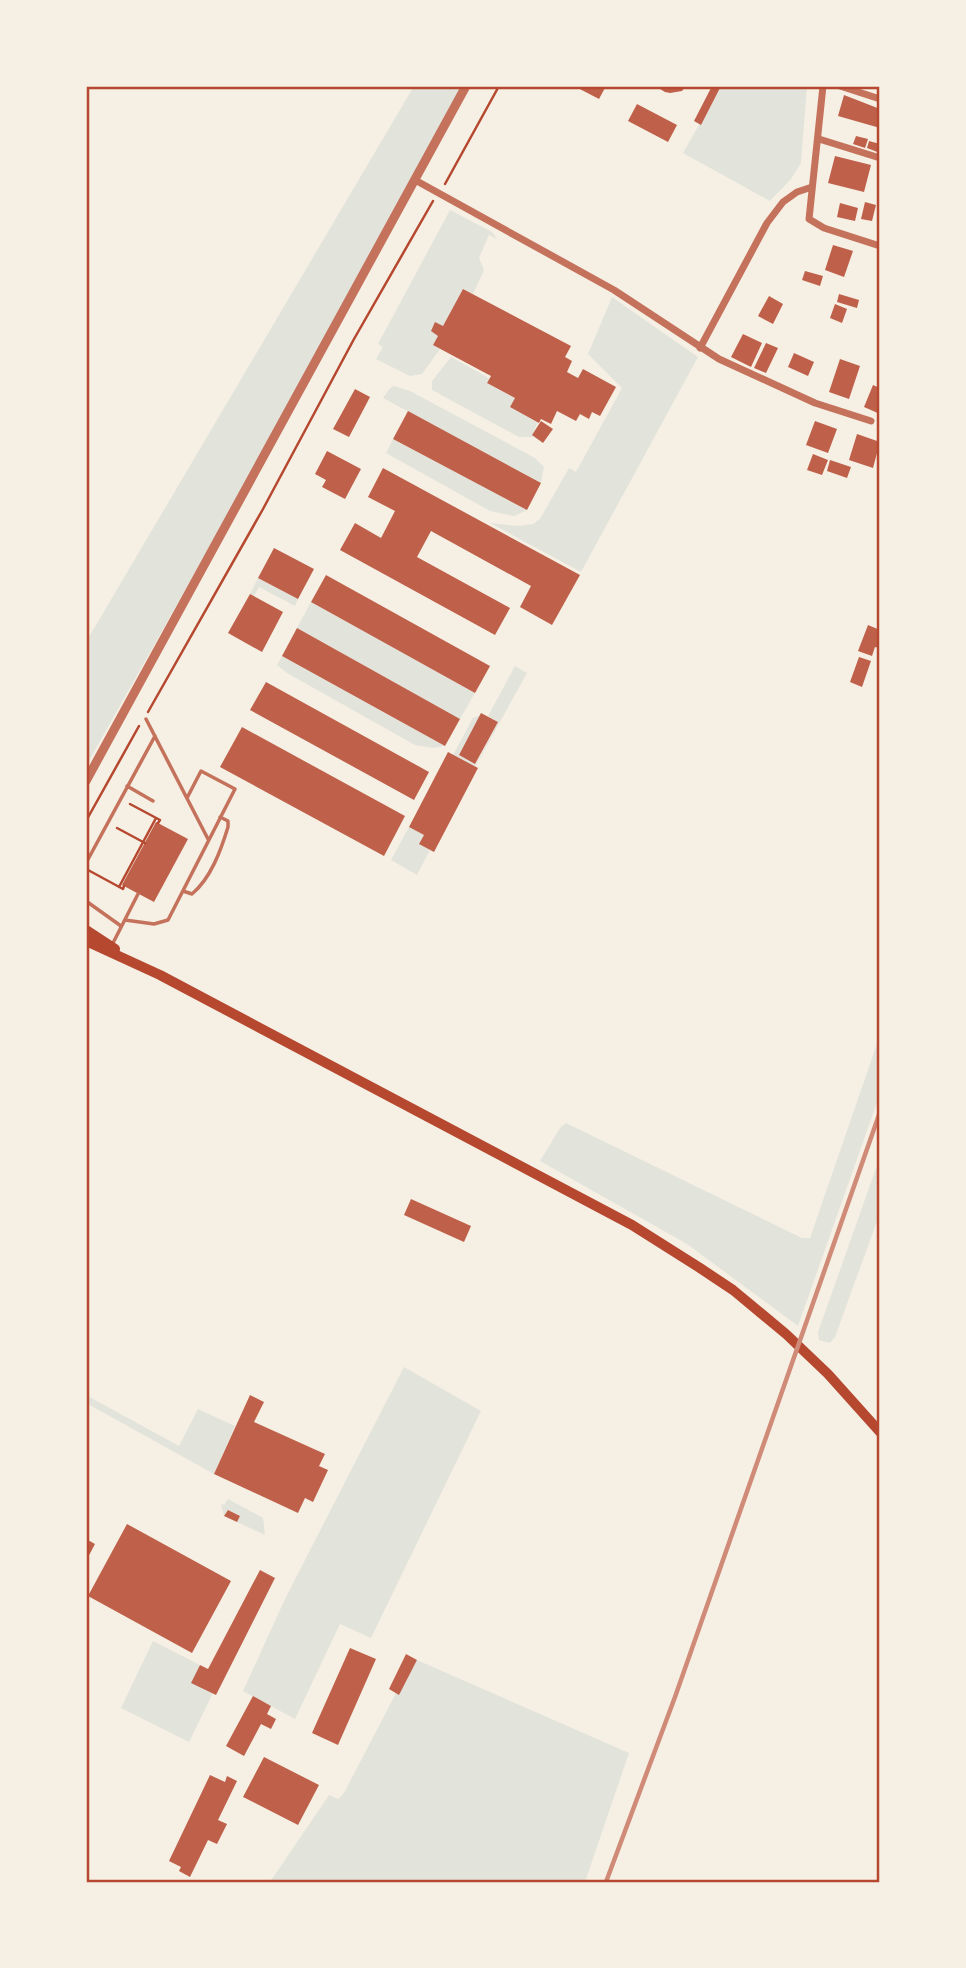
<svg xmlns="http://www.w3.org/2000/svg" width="966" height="1968" font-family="'Fira Sans',sans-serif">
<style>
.green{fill:#e2e4dc}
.building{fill:#bf614a}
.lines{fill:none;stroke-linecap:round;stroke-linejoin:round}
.path{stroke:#b5482f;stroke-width:2.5}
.service{stroke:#c5725c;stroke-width:3.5}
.minor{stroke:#c5725c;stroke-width:7}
.tertiary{stroke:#c5725c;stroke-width:9}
.secondary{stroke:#b5482f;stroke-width:10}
.rail{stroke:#cf8b77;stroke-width:4.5}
.neatline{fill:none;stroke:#b5482f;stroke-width:2.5}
</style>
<rect width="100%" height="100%" fill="#f6efe4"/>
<!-- green -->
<path class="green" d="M 414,86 L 463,86 L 238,496 L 86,766 L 86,642 Z
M 721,86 L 807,86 L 801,163 L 791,179 L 770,201 L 683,153 Z
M 450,210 L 492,232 L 497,239 L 489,235 L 479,258 L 484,270 L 473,294 L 463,289 L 433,345 L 440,349 L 422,374 L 410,376 L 376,359 L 383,347 L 378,344 Z
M 612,297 L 698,357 L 581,572 L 490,523 L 518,526 L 533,524 L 540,519 L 569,468 L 576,472 L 622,388 L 588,354 Z
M 451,357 L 489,378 L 487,383 L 515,398 L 510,407 L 538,422 L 532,435 L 535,437 L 519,437 L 432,390 L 432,381 Z
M 394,386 L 410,391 L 535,458 L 544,467 L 541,483 L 383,398 L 390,388 Z
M 393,439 L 527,510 L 514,516 L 490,511 L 386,453 Z
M 258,578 L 298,599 L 295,606 L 259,587 L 254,596 L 250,594 Z
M 311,602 L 475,693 L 460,719 L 297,628 Z
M 282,656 L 445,746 L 433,748 L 415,745 L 287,673 L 277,665 Z
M 515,666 L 527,673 L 475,767 L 453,755 L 473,718 L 481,715 L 459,755 L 476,764 L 498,722 L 488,716 Z
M 409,827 L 424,835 L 419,844 L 430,850 L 417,875 L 391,860 Z
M 880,1035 L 880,1094 L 798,1326 L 687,1244 L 540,1161 L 560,1128 L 566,1123 L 802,1238 L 810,1238 Z
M 880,1157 L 880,1213 L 835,1337 L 830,1343 L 819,1340 L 818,1332 Z
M 404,1367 L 481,1411 L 371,1638 L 340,1624 L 295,1719 L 243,1691 L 285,1599 Z
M 86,1395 L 179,1446 L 198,1409 L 235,1426 L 214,1474 L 86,1403 Z
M 228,1499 L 263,1518 L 265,1535 L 237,1522 L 240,1516 L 228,1510 L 224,1516 L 221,1504 L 224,1505 Z
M 153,1641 L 200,1665 L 192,1683 L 213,1693 L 189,1742 L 121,1708 Z
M 417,1660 L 629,1753 L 585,1882 L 270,1882 L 329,1795 L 338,1799 L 344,1793 L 396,1693 L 399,1694 Z"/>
<!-- building -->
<path class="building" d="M 574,86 L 606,86 L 599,99 Z
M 655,86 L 686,86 L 682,91 L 670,93 L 665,92 Z
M 712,86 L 721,86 L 701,125 L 694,121 Z
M 844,95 L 880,109 L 880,128 L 838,116 Z
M 637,104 L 677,125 L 668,142 L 628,121 Z
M 856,136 L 868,139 L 865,148 L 853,144 Z
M 869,141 L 880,144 L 880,153 L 867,148 Z
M 835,156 L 871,165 L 864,192 L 828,183 Z
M 865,202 L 876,205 L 872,221 L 861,219 Z
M 840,203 L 858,208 L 855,221 L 837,217 Z
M 833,245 L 853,251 L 844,277 L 825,270 Z
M 805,271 L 823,276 L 820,286 L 802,280 Z
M 463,289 L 571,346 L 565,357 L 572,361 L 567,372 L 578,378 L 583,369 L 616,387 L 600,416 L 592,412 L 589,419 L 580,414 L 576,421 L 557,411 L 551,424 L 541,419 L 539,423 L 510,407 L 515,398 L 487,383 L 491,376 L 433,345 L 438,336 L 431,331 L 435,322 L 443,326 Z
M 839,294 L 859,300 L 857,308 L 837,302 Z
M 769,296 L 783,304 L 773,324 L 758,316 Z
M 835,304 L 847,309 L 842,323 L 830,318 Z
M 743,334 L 762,343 L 751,367 L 731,357 Z
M 766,343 L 778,348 L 766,373 L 754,368 Z
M 794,353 L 814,362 L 808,376 L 788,367 Z
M 840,359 L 860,366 L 849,399 L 829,392 Z
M 873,385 L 880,388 L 880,414 L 864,407 Z
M 355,389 L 370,397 L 349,437 L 333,429 Z
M 408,411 L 541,483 L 527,510 L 393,439 Z
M 541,421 L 553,429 L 543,443 L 532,435 Z
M 815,421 L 837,429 L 828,453 L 806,445 Z
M 857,434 L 880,442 L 873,468 L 849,460 Z
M 327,451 L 361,469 L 345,499 L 322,487 L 326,480 L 315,474 Z
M 813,454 L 828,460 L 822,475 L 807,470 Z
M 830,460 L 851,467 L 847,478 L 827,471 Z
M 383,468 L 580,575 L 552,625 L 520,607 L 531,586 L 431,531 L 417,557 L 510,608 L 495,635 L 340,550 L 355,523 L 381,538 L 395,511 L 368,497 Z
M 274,548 L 314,569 L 298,599 L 258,578 Z
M 326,575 L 490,666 L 475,693 L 311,602 Z
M 250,594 L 283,612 L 262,652 L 228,633 Z
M 868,625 L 880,630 L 880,645 L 879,648 L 875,647 L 872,656 L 858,651 Z
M 297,628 L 460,719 L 445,746 L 282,656 Z
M 859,657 L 871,661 L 862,687 L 850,682 Z
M 266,682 L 429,772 L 414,800 L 250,710 Z
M 481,713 L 498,722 L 475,764 L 459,755 Z
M 242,727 L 405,816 L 384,856 L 220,767 Z
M 448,752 L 478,768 L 434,852 L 419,844 L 424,835 L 409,827 Z
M 156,822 L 188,839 L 154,902 L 122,885 Z
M 411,1199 L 471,1226 L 464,1242 L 404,1215 Z
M 250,1395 L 264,1402 L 254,1422 L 325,1454 L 319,1466 L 328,1470 L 313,1502 L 305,1498 L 298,1513 L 214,1474 Z
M 228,1510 L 240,1516 L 237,1522 L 224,1516 Z
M 127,1524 L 231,1581 L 192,1653 L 88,1596 Z
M 86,1539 L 95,1544 L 86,1561 Z
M 260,1570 L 275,1578 L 216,1695 L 191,1683 L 200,1665 L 208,1669 Z
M 350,1648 L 376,1659 L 338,1745 L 312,1733 Z
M 406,1654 L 417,1660 L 399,1695 L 389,1689 Z
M 253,1696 L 271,1706 L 267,1714 L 276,1719 L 271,1729 L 261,1724 L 244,1756 L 226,1746 Z
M 264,1757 L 319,1785 L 298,1825 L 243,1797 Z
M 210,1775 L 225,1782 L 227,1776 L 237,1781 L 218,1820 L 227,1824 L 217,1844 L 208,1840 L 190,1877 L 179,1871 L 181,1867 L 169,1861 Z"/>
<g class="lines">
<!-- path -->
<path class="path" d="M 445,184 L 499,86
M 148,712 L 263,509 L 354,339 L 433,201
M 130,804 L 160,820 L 158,823
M 86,821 L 139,726
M 117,828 L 145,843
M 88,870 L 123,889 L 124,886
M 119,887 L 156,818"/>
<!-- service -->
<path class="service" d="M 146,719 L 208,839
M 127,786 L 153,801
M 86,863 L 155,736
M 183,891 L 192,894 C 211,878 221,850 228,827 L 228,821 L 220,817
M 86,901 L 121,926
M 125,920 L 154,924 L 168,920 L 235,789 L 201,771 L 187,798
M 113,943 L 138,894"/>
<!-- minor -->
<path class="minor" d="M 823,86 L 809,219 L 824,228 L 880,246
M 840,86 L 880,99
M 819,139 L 880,158
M 415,180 L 614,290 L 719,359 L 815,403 L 871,421
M 700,348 L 767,223 L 783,202 L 797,192 L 812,187"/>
<!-- tertiary -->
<path class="tertiary" d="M 86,781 L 466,86"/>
<!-- secondary -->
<path class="secondary" d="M 86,930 L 115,949
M 86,941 L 160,975 L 632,1225 L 700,1268 L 733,1290 L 786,1334 L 828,1374 L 880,1432"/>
<!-- rail -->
<path class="rail" d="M 606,1882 L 675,1697 L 880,1112"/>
</g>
<!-- border -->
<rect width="966" height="1968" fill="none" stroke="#f6efe4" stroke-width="175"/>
<rect x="88" y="88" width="790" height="1793" class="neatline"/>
</svg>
